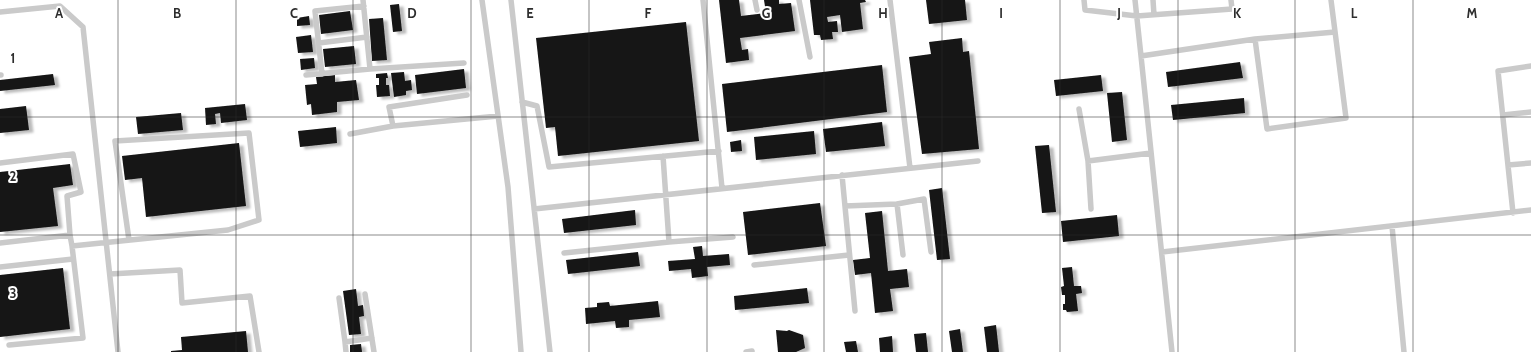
<svg xmlns="http://www.w3.org/2000/svg" width="1531" height="352" font-family="Cabin,sans-serif">
<style>
.building{fill:#141414;filter:url(#shadow)}
.lines{fill:none;stroke-linecap:round;stroke-linejoin:round}
.lane{stroke:#cacaca;stroke-width:5.5}
.grid{fill:none;stroke:#2d2d2d;stroke-width:1;stroke-opacity:0.55}
.grid-label{font-size:13px;text-anchor:middle;font-weight:bold;fill:#2d2d2d;stroke:#fff;stroke-width:4;stroke-linejoin:round;paint-order:stroke}
</style>
<defs>
<filter id="shadow"><feDropShadow dx="4.5" dy="2.5" stdDeviation="1" flood-color="#0004"/></filter>
</defs>
<rect width="100%" height="100%" fill="#fff"/>
<!-- building -->
<path class="building" d="M 719,0 L 739,0 L 741,16 L 766,13 L 764,0 L 779,0 L 779,4 L 791,3 L 795,31 L 740,38 L 742,50 L 748,49 L 749,60 L 726,63 Z
M 810,0 L 865,0 L 866,2 L 860,3 L 863,29 L 842,32 L 840,15 L 827,17 L 828,22 L 837,21 L 838,32 L 832,32 L 833,39 L 821,40 L 820,35 L 814,35 Z
M 926,0 L 965,0 L 967,20 L 929,24 Z
M 399,4 L 402,31 L 393,32 L 390,5 Z
M 350,11 L 353,30 L 321,34 L 319,15 Z
M 309,16 L 310,25 L 297,26 L 297,18 Z
M 383,18 L 387,60 L 372,61 L 369,19 Z
M 686,22 L 699,141 L 558,156 L 555,127 L 546,128 L 536,38 Z
M 311,35 L 313,52 L 298,53 L 296,37 Z
M 962,38 L 963,52 L 969,51 L 979,149 L 922,154 L 909,57 L 931,54 L 929,42 Z
M 354,46 L 356,64 L 325,67 L 323,49 Z
M 314,58 L 315,68 L 301,70 L 300,59 Z
M 1240,62 L 1243,78 L 1168,87 L 1166,72 Z
M 882,65 L 887,112 L 727,132 L 722,84 Z
M 464,69 L 466,88 L 417,94 L 415,75 Z
M 404,72 L 405,81 L 411,80 L 412,90 L 406,91 L 406,95 L 394,97 L 391,73 Z
M 387,73 L 388,78 L 386,78 L 386,85 L 389,85 L 390,96 L 377,97 L 376,85 L 379,85 L 379,78 L 376,78 L 376,74 Z
M 53,74 L 55,85 L 0,91 L 0,80 Z
M 335,75 L 335,82 L 356,80 L 359,100 L 337,102 L 337,112 L 312,115 L 311,104 L 307,105 L 305,85 L 317,84 L 316,77 Z
M 1101,75 L 1103,91 L 1056,96 L 1054,80 Z
M 1122,92 L 1127,140 L 1112,142 L 1107,93 Z
M 1244,98 L 1245,113 L 1173,120 L 1171,105 Z
M 245,104 L 247,120 L 221,123 L 220,113 L 215,114 L 216,124 L 206,125 L 205,108 Z
M 26,106 L 29,130 L 0,133 L 0,109 Z
M 181,113 L 183,130 L 138,134 L 136,117 Z
M 882,122 L 885,146 L 826,152 L 823,129 Z
M 336,127 L 337,143 L 300,147 L 298,131 Z
M 814,131 L 816,154 L 756,160 L 754,137 Z
M 741,140 L 742,151 L 731,152 L 730,142 Z
M 239,143 L 246,206 L 146,217 L 142,178 L 125,180 L 122,156 Z
M 1049,145 L 1056,212 L 1042,213 L 1035,146 Z
M 70,164 L 73,185 L 53,188 L 58,226 L 0,232 L 0,172 Z
M 942,188 L 950,259 L 937,260 L 929,190 Z
M 820,203 L 826,246 L 748,255 L 743,212 Z
M 635,210 L 636,225 L 564,233 L 562,219 Z
M 882,211 L 888,271 L 907,269 L 909,287 L 890,289 L 893,311 L 875,313 L 871,273 L 855,275 L 853,260 L 870,258 L 865,213 Z
M 1117,215 L 1119,236 L 1063,242 L 1061,221 Z
M 702,246 L 703,256 L 729,254 L 730,265 L 707,267 L 708,276 L 692,278 L 691,269 L 669,271 L 668,261 L 695,259 L 693,247 Z
M 638,252 L 640,266 L 568,274 L 566,260 Z
M 1072,267 L 1074,286 L 1081,286 L 1082,293 L 1076,294 L 1078,311 L 1067,312 L 1066,310 L 1063,310 L 1063,304 L 1065,304 L 1065,295 L 1062,295 L 1061,287 L 1064,286 L 1062,268 Z
M 63,268 L 70,329 L 0,337 L 0,275 Z
M 807,288 L 809,303 L 735,310 L 734,296 Z
M 356,289 L 358,306 L 363,305 L 364,316 L 359,317 L 361,334 L 349,335 L 343,291 Z
M 658,301 L 660,317 L 629,320 L 629,327 L 616,328 L 615,321 L 586,324 L 585,308 L 597,307 L 597,303 L 609,302 L 610,306 Z
M 996,325 L 999,352 L 987,352 L 984,327 Z
M 960,329 L 963,352 L 952,352 L 949,331 Z
M 776,330 L 787,331 L 789,330 L 803,335 L 805,348 L 796,352 L 778,352 Z
M 246,331 L 248,352 L 171,352 L 171,351 L 182,350 L 181,337 Z
M 926,333 L 928,352 L 916,352 L 914,334 Z
M 892,336 L 893,352 L 880,352 L 879,338 Z
M 856,341 L 858,352 L 846,352 L 844,342 Z
M 361,344 L 362,352 L 350,352 L 350,345 Z"/>
<g class="lines">
<!-- lane -->
<path class="lane" d="M 363,0 L 370,69
M 482,0 L 508,187 L 521,352
M 511,0 L 550,352
M 703,0 L 722,188
M 755,0 L 757,10
M 799,0 L 810,57
M 890,0 L 910,168
M 1084,0 L 1085,10 L 1137,16 L 1232,9 L 1231,0
M 1135,0 L 1141,56
M 1153,0 L 1154,15
M 0,12 L 60,6 L 83,27 L 118,352
M 1255,39 L 1267,129 L 1346,118 L 1331,0
M 319,43 L 367,37
M 322,74 L 315,11 L 364,6
M 0,75 L 1,75
M 306,75 L 370,69 L 464,63
M 522,102 L 537,106 L 549,167 L 719,151
M 1079,109 L 1088,161
M 1503,115 L 1531,112
M 393,126 L 389,107 L 467,95
M 350,134 L 393,126 L 498,116
M 663,156 L 669,242 L 733,237
M 0,163 L 73,154 L 81,192 L 67,196 L 70,235
M 1508,165 L 1531,163
M 842,175 L 855,311
M 897,204 L 924,199 L 931,252
M 845,206 L 897,204 L 903,255
M 534,209 L 978,161
M 1091,209 L 1088,161 L 1151,153
M 1513,213 L 1498,71 L 1531,66
M 1392,226 L 1404,352
M 0,243 L 70,235 L 72,246
M 1162,252 L 1531,210
M 564,253 L 669,242
M 754,265 L 849,255
M 0,267 L 73,259
M 110,274 L 180,270 L 182,303 L 250,296 L 259,352
M 365,294 L 374,352
M 339,298 L 345,342
M 9,345 L 83,338 L 72,246 L 228,230 L 259,220 L 249,133 L 115,141 L 129,240
M 346,352 L 345,342 L 372,338
M 746,352 L 752,351
M 1172,352 L 1141,56 L 1255,39 L 1335,32"/>
</g>
<!-- grid -->
<path class="grid" d="M 118,0 L 118,352M 236,0 L 236,352M 353,0 L 353,352M 471,0 L 471,352M 589,0 L 589,352M 707,0 L 707,352M 824,0 L 824,352M 942,0 L 942,352M 1060,0 L 1060,352M 1178,0 L 1178,352M 1295,0 L 1295,352M 1413,0 L 1413,352M 0,117 L 1531,117M 0,235 L 1531,235"/>
<g class="grid-label">
<text x="59" y="18">A</text>
<text x="177" y="18">B</text>
<text x="294" y="18">C</text>
<text x="412" y="18">D</text>
<text x="530" y="18">E</text>
<text x="648" y="18">F</text>
<text x="766" y="18">G</text>
<text x="883" y="18">H</text>
<text x="1001" y="18">I</text>
<text x="1119" y="18">J</text>
<text x="1237" y="18">K</text>
<text x="1354" y="18">L</text>
<text x="1472" y="18">M</text>
<text x="13" y="63">1</text>
<text x="13" y="181">2</text>
<text x="13" y="298">3</text>
</g>
</svg>
